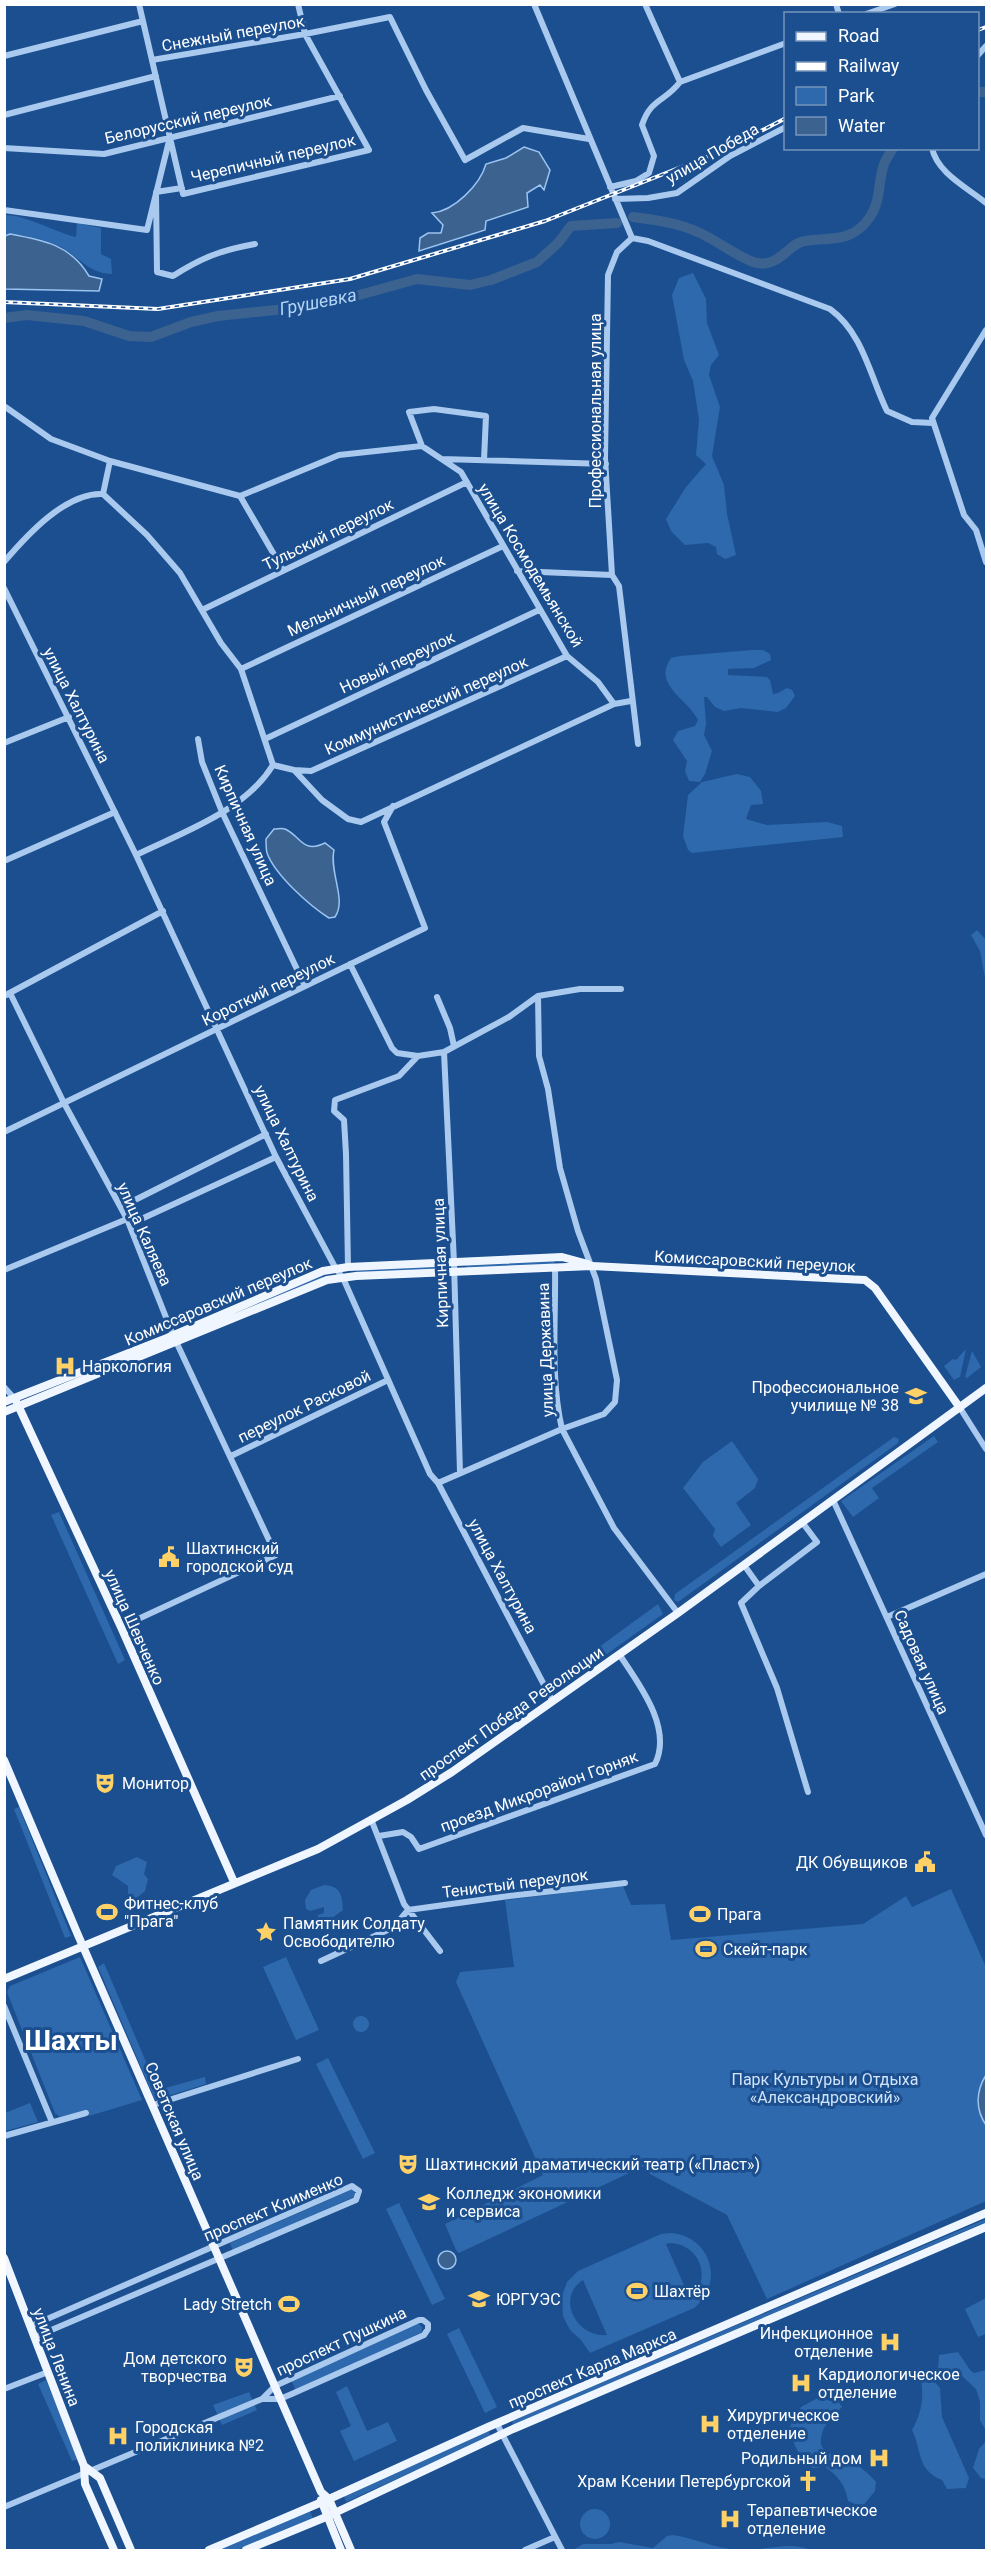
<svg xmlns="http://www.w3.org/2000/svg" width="991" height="2555" font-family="Roboto,sans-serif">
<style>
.green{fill:#2e69ad;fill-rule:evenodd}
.water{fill:#3c6290;stroke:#9cc4f0;stroke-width:1.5}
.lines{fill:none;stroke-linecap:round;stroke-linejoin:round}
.river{stroke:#3c6290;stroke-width:10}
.minor{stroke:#a9c9ee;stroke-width:6}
.major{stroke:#f0f6ff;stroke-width:8}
.rail-casing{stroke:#fff;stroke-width:4}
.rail{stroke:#1b4f8f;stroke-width:1.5;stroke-dasharray:4.5;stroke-linecap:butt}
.labels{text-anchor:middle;stroke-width:6;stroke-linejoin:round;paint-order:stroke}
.street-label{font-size:16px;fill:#fff;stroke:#1b4f8f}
.poi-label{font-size:16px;fill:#fff;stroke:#1b4f8f;text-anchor:start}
.park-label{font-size:16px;fill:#cfe3fa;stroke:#1b4f8f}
.water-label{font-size:18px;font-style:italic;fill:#b5d3f5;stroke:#1b4f8f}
.town-label{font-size:28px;font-weight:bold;fill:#fff;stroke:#1b4f8f}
</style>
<rect width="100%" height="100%" fill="#1b4f8f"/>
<!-- green -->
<path class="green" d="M 4,215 C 24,214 55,232 76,237 L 77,223 L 101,228 L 101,254 L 111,259 L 112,274 C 89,273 82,260 64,249 C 50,241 20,232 5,236 Z
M 693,273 L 706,299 L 707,323 L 719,355 L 711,365 L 709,375 L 720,407 L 712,456 L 724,485 L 727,514 L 736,555 L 725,559 L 717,554 L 716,547 L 708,543 L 685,545 L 671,531 L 666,519 L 686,487 L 706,464 L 696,455 L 699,420 L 693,381 L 684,360 L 672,295 L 679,278 Z
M 752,650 L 763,650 L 770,654 L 771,660 L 754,668 L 728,669 L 728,675 L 767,677 L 770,680 L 773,694 L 778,693 L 787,688 L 792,690 L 795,696 L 786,708 L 778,712 L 741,708 L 724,711 L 715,707 L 707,697 L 704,697 L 706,724 L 704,735 L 712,751 L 705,774 L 700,782 L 689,781 L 685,771 L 687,761 L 673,740 L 678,731 L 695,726 L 698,720 C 688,699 652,685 671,658 L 680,656 Z
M 737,774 L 750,777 L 761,791 L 763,804 L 751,805 L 746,819 L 767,825 L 827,822 L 842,826 L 843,837 L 692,853 L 688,850 L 683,836 L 688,795 L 702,782 Z
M 977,930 L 986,940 L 986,983 L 980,951 L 971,935 Z
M 554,1260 L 555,1265 L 467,1269 L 466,1265 Z
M 441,1266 L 441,1269 L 356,1273 L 356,1270 Z
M 322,1276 L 323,1279 L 191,1333 L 190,1330 Z
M 966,1349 L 960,1377 L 954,1380 L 944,1366 L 953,1359 L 956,1360 Z
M 972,1351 L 981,1367 L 967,1378 L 965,1377 Z
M 934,1436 L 938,1442 L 872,1488 L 879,1498 L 853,1517 L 841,1501 Z
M 894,1437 L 899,1439 L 898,1443 L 678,1602 L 674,1600 L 675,1594 Z
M 732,1441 L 758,1479 L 755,1488 L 736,1503 L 751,1525 L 721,1547 L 713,1536 L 715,1529 L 683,1488 L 703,1462 Z
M 59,1512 L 125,1660 L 118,1664 L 51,1515 Z
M 658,1604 L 663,1614 L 555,1691 L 551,1682 Z
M 19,1807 L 71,1936 L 65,1938 L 14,1809 Z
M 137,1857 L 147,1862 L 144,1874 L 148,1879 L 145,1891 L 134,1900 L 128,1900 L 128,1886 L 112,1875 L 116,1866 Z
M 324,1885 C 341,1886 342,1895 343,1910 L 328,1921 L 317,1922 L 318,1915 L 324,1913 L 324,1907 L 310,1911 L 306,1909 L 305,1900 L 311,1890 Z
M 623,1886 L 631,1905 L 665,1904 L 671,1940 L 863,1924 L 906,1896 L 912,1907 L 951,1889 L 986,1967 L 986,2201 L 767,2299 L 727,2215 L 650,2174 L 644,2166 L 459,2253 L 456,2250 L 445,2224 L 543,2175 L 456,1982 L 460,1972 L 514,1967 L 505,1900 Z
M 80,1957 L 142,2100 L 89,2116 L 86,2110 L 60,2117 L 55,2113 L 7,1992 L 10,1986 Z
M 286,1957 L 319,2030 L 296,2040 L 263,1967 Z
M 104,1963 L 158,2090 L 205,2077 L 206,2084 L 155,2100 L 98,1967 Z
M353 2024a8 8 0 1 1 16 0a8 8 0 1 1-16 0Z
M 328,2058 L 375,2153 L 363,2159 L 316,2064 Z
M 30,2103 L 38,2122 L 5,2131 L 5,2113 Z
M 353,2189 L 356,2196 L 233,2251 L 230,2243 Z
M 399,2203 L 445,2299 L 432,2305 L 386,2209 Z
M 986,2219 L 986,2222 L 513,2425 L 512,2421 Z
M 672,2233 C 711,2237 725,2283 694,2308 L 590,2353 L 581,2340 L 570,2330 L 563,2316 L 562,2296 L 567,2282 L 578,2271 L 661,2234 ZM 670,2243 C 700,2244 713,2279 690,2299 L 666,2244 ZM 583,2280 L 607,2335 C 577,2338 555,2298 583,2280 Z
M 986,2298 L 986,2334 L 978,2337 L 965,2309 Z
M 418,2323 L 422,2327 L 422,2332 L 296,2391 L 291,2380 Z
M 459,2328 L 497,2407 L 485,2413 L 447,2334 Z
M 958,2352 L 970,2370 L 974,2373 L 986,2370 L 986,2431 L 980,2420 L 980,2402 L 976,2389 L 961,2375 L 938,2372 L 939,2355 Z
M 917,2368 L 928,2370 L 932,2379 L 940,2388 L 942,2417 L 969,2478 L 966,2488 L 947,2489 L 942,2480 C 916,2469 923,2453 912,2430 C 923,2411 926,2389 917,2368 Z
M 46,2380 L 79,2459 L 72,2461 L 38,2384 Z
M 347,2386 L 367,2431 L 388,2422 L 397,2441 L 354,2461 L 340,2431 L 351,2426 L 336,2392 Z
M 831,2391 L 842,2407 C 830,2419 820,2427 821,2445 L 826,2453 C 846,2455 863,2467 876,2482 L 875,2491 L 862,2507 L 848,2501 C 845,2484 838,2476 824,2466 C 820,2467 817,2468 814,2468 C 804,2467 789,2437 790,2428 C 791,2420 798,2415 801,2407 Z
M 249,2392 L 257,2410 L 222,2425 L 213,2405 Z
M 488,2430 L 491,2436 L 346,2502 L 344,2496 Z
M 986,2441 L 986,2479 L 981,2478 L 973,2468 L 979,2449 Z
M580 2524a15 15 0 1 1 30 0a15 15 0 1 1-30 0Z
M 310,2511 L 313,2519 L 238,2550 L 217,2550 Z
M 673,2535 C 698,2539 721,2551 746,2550 C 767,2550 791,2541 810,2550 L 573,2550 L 583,2544 L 611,2544 L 619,2542 L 653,2548 L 667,2536 Z"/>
<!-- water -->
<path class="water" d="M 524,147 L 539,152 L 550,170 L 544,190 L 540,185 L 527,193 L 528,207 L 486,221 L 485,230 L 419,251 L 420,238 L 428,233 L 441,233 L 443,225 L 432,213 C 454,211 480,185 486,164 L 506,158 Z
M 10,234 C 43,240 71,245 89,276 L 102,279 L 99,291 L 5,289 L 5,236 Z
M 274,829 C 278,829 281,828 285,829 C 301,836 302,854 325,843 L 334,850 C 329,872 347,900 335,917 L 329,918 C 310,906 275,875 267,853 C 266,849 266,843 266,839 Z
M 986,2075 L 986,2125 C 975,2109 976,2091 986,2075 Z
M438 2260a9 9 0 1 1 18 0a9 9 0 1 1-18 0Z"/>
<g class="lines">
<!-- river -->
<path class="river" d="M 978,92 L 986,92
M 633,217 C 656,220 679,223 700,233 C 716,240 742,260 757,263 C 779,268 790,242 805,241 C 833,237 852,243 870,217 C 881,201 878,181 884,164 C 886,159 890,153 893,148
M 4,318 L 27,315 L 84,321 L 129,336 L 151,337 L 191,322 L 218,316 L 323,305 L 417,279 L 470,285 L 491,280 L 537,262 L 558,243 L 571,226 L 617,223"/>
<!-- minor -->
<path class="minor" d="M 139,4 L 183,194 L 369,150 L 305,34 L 298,4
M 534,4 L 632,238 L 617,252 L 608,275 L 605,458 L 612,575 L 619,586 L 638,744
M 645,4 L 680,82
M 836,4 L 839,14
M 866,14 L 895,4
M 978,55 L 986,46
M 4,56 L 143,21
M 152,60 L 305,34 L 390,17 L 426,90 L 465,160 L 523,128 L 589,139
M 4,115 L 156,76
M 4,148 L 104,154 L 340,96
M 932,148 C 937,173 968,188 986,203
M 610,187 L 636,181 L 649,173 L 654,156 L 642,125 C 651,98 665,102 680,82 L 786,43
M 182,188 L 156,192 L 157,272 L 173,276 C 201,258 221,250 255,244
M 615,199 L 648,198 L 677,193 L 730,156 L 786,127
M 4,210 L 147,230 L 169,141
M 632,238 L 648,241 L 830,309 C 863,333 870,376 887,411 L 912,422 L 933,423
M 986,330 L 932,418 L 964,515 L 976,530 L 986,562
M 4,406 L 51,439 L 110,461 L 240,496 L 339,455 L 422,446 L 461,472 L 567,656 L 598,682 L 614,704
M 422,446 L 409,412 L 434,409 L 486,416 L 484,460
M 442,459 L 606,464
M 103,494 L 110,461
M 240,496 L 283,570
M 4,562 C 27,535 66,492 103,494 L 147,535 L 180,573 L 221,643 L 241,669 L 273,765
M 517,571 L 612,575
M 4,588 L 136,855 L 276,1157 L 336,1269 L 343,1278 L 430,1474 L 438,1483 L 552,1700
M 202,610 L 467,482
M 241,669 L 503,546
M 198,739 L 202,762 L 222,812 L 305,986
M 265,739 L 539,610
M 4,743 L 69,717
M 273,765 L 294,770 L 322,800 L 348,819 L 361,822 L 614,704 L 631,701
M 294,770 L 311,771 L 567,656
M 136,855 C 183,832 245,811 273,765
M 4,861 L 115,812
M 350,964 L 392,1048 L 397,1053 L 418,1056
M 10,993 L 64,1103 L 127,1219 L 173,1335 L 276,1555 L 121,1627
M 4,996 L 163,911
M 437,997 L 450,1028 L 454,1046
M 444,1052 L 454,1263 L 460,1473
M 4,1132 L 425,928 L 384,822 L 393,806
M 121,1207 L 266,1134
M 348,1267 L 346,1154 L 344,1120 L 334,1111 L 335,1100 L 399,1076 L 418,1056 L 444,1052 L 509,1017 L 538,996 L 580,989 L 621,989
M 555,1268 C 556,1320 550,1378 562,1429 L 614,1528 L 678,1613
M 4,1270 L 127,1219 L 137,1221 L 276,1157
M 4,1387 L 14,1398
M 960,1408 L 986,1449
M 231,1456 L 388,1380
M 438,1483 L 562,1429 L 604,1414 L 615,1402 L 617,1380 L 596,1279 L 578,1231 L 560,1168 L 548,1089 L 539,1056 L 538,996
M 833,1500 L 986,1835
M 802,1522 L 817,1542 L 759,1586 L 741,1603 L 777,1688 L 808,1792
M 744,1565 L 759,1586
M 887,1617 L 986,1574
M 371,1819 L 404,1904 L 440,1951
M 379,1836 L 403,1832 L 411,1837 L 419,1849 L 655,1764 C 673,1728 639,1684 619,1654
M 321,1961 L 394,1927 L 408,1910 L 509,1896 L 625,1883
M 4,2006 L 52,2122
M 153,2105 L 298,2059
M 4,2136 L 86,2113
M 31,2326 L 352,2186 L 359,2191 L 356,2200 L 35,2337
M 4,2389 L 48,2372
M 497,2424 L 562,2550
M 4,2507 L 262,2399 L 280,2399 L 294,2393 L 424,2335 L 428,2329 L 428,2324 L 423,2320 L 419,2320 L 275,2386 L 262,2399
M 525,2550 L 555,2537"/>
<!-- major -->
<path class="major" d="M 4,1402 L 167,1338 L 323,1271 L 348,1267 L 562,1257 L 588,1264
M 17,1403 L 121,1627 L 234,1882
M 4,1412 L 327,1280 L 356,1276 L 592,1266 L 865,1280 L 875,1288 L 960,1408
M 4,1760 L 78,1935 L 321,2492 L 329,2499 L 351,2550
M 4,1979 L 318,1849 L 407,1800 L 452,1772 L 678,1613 L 986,1388
M 4,2258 L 84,2466 L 85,2484 L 114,2550
M 84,2466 L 100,2478 L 131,2550
M 321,2500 L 341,2550
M 209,2550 L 329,2499 L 488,2427 L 986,2213
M 246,2550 L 326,2517 L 513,2429 L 986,2227"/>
<defs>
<path id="rail" d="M 978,30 L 986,27
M 4,302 L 158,309 L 350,279 L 545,221 L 724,150 L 786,118"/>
</defs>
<!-- rail casing -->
<use href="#rail" class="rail-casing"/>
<!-- rail -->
<use href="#rail" class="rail"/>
</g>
<!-- icons -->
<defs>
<symbol id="hospital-bare" viewBox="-9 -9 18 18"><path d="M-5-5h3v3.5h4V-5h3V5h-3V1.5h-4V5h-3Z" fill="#ffd166" stroke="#1b4f8f" stroke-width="2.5" paint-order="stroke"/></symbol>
<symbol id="university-bare" viewBox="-9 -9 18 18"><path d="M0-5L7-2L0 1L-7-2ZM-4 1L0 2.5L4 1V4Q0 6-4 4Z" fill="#ffd166" stroke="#1b4f8f" stroke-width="2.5" paint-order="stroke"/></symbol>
<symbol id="civic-bare" viewBox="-9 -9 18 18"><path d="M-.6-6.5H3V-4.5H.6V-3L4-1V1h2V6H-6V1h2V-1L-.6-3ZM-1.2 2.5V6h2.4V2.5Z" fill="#ffd166" stroke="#1b4f8f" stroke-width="2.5" paint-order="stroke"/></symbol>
<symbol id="theatre-bare" viewBox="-9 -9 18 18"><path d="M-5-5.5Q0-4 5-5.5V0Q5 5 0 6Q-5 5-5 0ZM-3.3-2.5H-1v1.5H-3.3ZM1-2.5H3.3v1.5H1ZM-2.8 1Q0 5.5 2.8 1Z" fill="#ffd166" stroke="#1b4f8f" stroke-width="2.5" paint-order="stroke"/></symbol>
<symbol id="stadium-bare" viewBox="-9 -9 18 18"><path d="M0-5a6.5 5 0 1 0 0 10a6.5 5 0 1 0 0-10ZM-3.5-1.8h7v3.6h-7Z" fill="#ffd166" stroke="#1b4f8f" stroke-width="2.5" paint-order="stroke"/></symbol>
<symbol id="sight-bare" viewBox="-9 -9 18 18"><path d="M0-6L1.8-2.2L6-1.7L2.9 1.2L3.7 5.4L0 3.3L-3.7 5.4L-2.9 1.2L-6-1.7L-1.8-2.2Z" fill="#ffd166" stroke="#1b4f8f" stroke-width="2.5" paint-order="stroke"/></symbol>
<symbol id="church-bare" viewBox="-9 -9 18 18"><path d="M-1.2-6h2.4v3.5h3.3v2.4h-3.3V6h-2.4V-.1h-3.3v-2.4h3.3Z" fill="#ffd166" stroke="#1b4f8f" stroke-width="2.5" paint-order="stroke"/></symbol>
</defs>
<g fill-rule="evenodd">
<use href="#hospital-bare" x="50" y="1351" width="30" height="30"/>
<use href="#university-bare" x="901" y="1381" width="30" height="30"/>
<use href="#civic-bare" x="154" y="1542" width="30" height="30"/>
<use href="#theatre-bare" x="90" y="1768" width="30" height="30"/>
<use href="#civic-bare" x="910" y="1847" width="30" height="30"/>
<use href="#stadium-bare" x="92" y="1897" width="30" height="30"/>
<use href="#stadium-bare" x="685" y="1899" width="30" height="30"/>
<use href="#sight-bare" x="251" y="1917" width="30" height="30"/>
<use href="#stadium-bare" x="691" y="1934" width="30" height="30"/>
<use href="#theatre-bare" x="393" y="2149" width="30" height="30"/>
<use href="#university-bare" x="414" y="2187" width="30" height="30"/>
<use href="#stadium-bare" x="622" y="2276" width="30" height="30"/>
<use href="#university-bare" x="464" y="2284" width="30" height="30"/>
<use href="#stadium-bare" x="274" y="2289" width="30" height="30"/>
<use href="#hospital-bare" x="875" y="2327" width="30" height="30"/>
<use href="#theatre-bare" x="229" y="2352" width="30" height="30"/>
<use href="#hospital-bare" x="786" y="2368" width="30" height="30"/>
<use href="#hospital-bare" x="695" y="2409" width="30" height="30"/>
<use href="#hospital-bare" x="103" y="2421" width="30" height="30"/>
<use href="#hospital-bare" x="864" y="2443" width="30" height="30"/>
<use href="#church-bare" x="793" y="2466" width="30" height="30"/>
<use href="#hospital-bare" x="715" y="2504" width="30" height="30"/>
</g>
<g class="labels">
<!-- street labels -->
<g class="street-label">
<text transform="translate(233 33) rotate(-10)" y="6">Снежный переулок</text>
<text transform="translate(188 119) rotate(-13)" y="6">Белорусский переулок</text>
<text transform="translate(712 153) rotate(-30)" y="6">улица Победа</text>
<text transform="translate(273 158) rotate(-13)" y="6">Черепичный переулок</text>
<text transform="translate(595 411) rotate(-90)" y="6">Профессиональная улица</text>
<text transform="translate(328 534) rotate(-26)" y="6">Тульский переулок</text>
<text transform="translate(531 565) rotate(59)" y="6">улица Космодемьянской</text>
<text transform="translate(366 595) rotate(-25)" y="6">Мельничный переулок</text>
<text transform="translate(397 662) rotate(-25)" y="6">Новый переулок</text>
<text transform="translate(77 705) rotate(63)" y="6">улица Халтурина</text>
<text transform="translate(426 705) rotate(-24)" y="6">Коммунистический переулок</text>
<text transform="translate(246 825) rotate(66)" y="6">Кирпичная улица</text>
<text transform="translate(268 989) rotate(-26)" y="6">Короткий переулок</text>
<text transform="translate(287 1143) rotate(64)" y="6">улица Халтурина</text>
<text transform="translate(145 1234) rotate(66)" y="6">улица Каляева</text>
<text transform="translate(755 1261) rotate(3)" y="6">Комиссаровский переулок</text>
<text transform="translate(440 1263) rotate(-92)" y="6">Кирпичная улица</text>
<text transform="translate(218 1301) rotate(-23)" y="6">Комиссаровский переулок</text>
<text transform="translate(545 1350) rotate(-92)" y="6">улица Державина</text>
<text transform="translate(304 1406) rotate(-26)" y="6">переулок Расковой</text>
<text transform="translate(503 1576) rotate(62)" y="6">улица Халтурина</text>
<text transform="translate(135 1627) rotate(66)" y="6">улица Шевченко</text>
<text transform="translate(922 1662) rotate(66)" y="6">Садовая улица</text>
<text transform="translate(511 1713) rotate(-35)" y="6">проспект Победа Революции</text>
<text transform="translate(539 1791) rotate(-20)" y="6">проезд Микрорайон Горняк</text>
<text transform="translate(515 1883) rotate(-7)" y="6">Тенистый переулок</text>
<text transform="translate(175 2121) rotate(67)" y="6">Советская улица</text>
<text transform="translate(273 2207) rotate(-23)" y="6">проспект Клименко</text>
<text transform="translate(341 2341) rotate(-25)" y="6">проспект Пушкина</text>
<text transform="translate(57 2357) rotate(69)" y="6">улица Ленина</text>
<text transform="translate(592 2368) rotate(-23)" y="6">проспект Карла Маркса</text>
</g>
<!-- poi labels -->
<g class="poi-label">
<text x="82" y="1372">Наркология</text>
<text x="899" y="1393" text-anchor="end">Профессиональное<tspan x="899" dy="18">училище № 38</tspan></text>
<text x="186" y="1554">Шахтинский<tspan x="186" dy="18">городской суд</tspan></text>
<text x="122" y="1789">Монитор</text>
<text x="908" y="1868" text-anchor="end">ДК Обувщиков</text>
<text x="124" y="1909">Фитнес-клуб<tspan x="124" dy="18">"Прага"</tspan></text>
<text x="717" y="1920">Прага</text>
<text x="283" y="1929">Памятник Солдату<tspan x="283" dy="18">Освободителю</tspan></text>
<text x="723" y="1955">Скейт-парк</text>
<text x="425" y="2170">Шахтинский драматический театр («Пласт»)</text>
<text x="446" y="2199">Колледж экономики<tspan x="446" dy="18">и сервиса</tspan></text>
<text x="654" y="2297">Шахтёр</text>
<text x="496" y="2305">ЮРГУЭС</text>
<text x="272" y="2310" text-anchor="end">Lady Stretch</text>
<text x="873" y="2339" text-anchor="end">Инфекционное<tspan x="873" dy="18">отделение</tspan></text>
<text x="227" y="2364" text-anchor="end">Дом детского<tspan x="227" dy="18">творчества</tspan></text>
<text x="818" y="2380">Кардиологическое<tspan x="818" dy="18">отделение</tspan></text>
<text x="727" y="2421">Хирургическое<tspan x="727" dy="18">отделение</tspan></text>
<text x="135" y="2433">Городская<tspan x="135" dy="18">поликлиника №2</tspan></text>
<text x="862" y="2464" text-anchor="end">Родильный дом</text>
<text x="791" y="2487" text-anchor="end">Храм Ксении Петербургской</text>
<text x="747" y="2516">Терапевтическое<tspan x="747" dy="18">отделение</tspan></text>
</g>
<!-- park labels -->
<g class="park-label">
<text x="825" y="2085">Парк Культуры и Отдыха<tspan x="825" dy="18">«Александровский»</tspan></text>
</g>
<!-- water labels -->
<g class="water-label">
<text transform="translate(318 302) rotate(-11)" y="6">Грушевка</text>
</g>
<!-- town labels -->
<g class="town-label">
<text x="71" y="2050">Шахты</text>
</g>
</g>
<!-- border -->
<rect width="991" height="2555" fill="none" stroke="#ffffff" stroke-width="12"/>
<!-- legend -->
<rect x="784" y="12" width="195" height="138" fill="#1b4f8f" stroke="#7695bc" stroke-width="1.5"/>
<rect x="796" y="32" width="30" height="9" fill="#f0f6ff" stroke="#7695bc" stroke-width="1.5"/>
<text x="838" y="42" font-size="18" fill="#ffffff">Road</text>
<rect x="796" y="62" width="30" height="9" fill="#ffffff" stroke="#7695bc" stroke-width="1.5"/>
<text x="838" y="72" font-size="18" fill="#ffffff">Railway</text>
<rect x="796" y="87" width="30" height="18" fill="#2e69ad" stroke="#7695bc" stroke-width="1.5"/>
<text x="838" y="102" font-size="18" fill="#ffffff">Park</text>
<rect x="796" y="117" width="30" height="18" fill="#3c6290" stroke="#7695bc" stroke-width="1.5"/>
<text x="838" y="132" font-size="18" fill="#ffffff">Water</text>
</svg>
